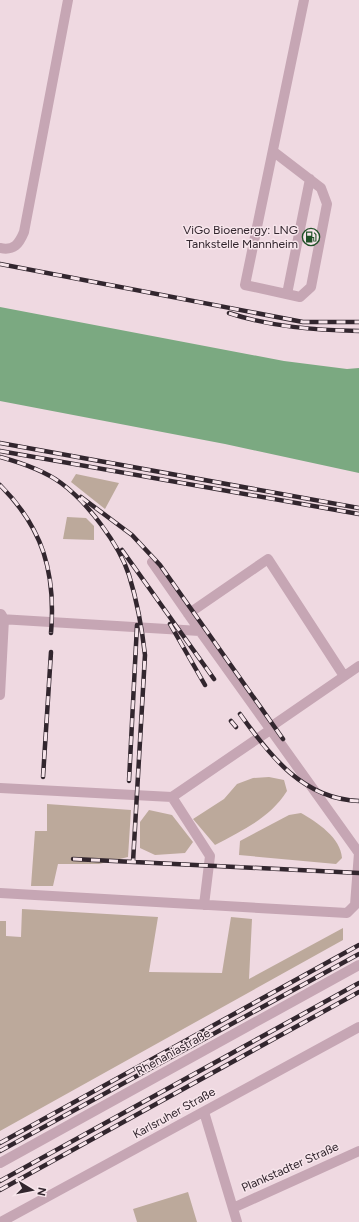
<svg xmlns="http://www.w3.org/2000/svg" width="359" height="1222" font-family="Figtree,sans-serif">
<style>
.green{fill:#bca99b}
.water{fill:#7ba981}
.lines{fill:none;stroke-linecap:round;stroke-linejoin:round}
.minor{stroke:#c6a6b4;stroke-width:10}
.rail-casing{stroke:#32262e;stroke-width:4.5}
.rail{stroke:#f7e5eb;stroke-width:3;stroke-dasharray:9;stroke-linecap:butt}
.labels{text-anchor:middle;stroke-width:3;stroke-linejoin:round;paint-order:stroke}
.poi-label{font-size:12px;fill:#32262e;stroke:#f7e5eb;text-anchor:end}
.street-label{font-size:12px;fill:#32262e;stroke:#f7e5eb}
</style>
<rect width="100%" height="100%" fill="#efd9e1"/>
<!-- green -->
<path class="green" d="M 76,474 L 119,483 L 105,509 L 71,482 Z
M 67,517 L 86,518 L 94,526 L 94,540 L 63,539 Z
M 269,777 L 284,780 L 287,791 C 270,818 243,830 215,845 L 193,819 L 224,799 L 237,784 L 253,778 Z
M 47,804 L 131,810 L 128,857 L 99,864 L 58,864 L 53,886 L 31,886 L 35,831 L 47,831 Z
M 149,810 L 172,815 L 193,842 L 185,853 L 155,855 L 140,848 L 140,822 Z
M 301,813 C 317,822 341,838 342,858 L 336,864 L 239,855 L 240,841 L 289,815 Z
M 22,909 L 158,917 L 149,972 L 222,973 L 231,917 L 252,919 L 249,979 L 343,928 L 343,940 L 0,1131 L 0,921 L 6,921 L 6,936 L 21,937 Z
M 188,1192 L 197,1222 L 137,1222 L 133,1209 Z"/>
<!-- water -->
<path class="water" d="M 0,307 L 284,361 L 347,369 L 359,368 L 359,473 L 225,444 L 0,401 Z"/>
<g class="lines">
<!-- minor -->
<path class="minor" d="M 274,152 L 321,188 L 327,204 L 311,287 L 300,297 L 245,285 L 304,0
M 0,248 C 14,251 19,244 24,232 L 68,0
M 287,294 L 310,179
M 152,562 L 200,631
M 188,614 L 268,559 L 344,676
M 0,619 L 200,631 L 359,853
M 0,695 L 4,619 L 1,614
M 269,728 L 359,666
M 0,788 L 172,797 L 210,856 L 204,905
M 172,797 L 270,730
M 0,893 L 347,913 L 355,905 L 359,853
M 204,1112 L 237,1222
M 0,1163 L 359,965
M 233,1208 L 359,1151
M 1,1222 L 359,1027"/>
<defs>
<path id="rail" d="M 0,264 L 303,322 L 359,322
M 229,313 C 271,327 315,330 359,331
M 0,443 L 359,508
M 0,451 L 359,514
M 0,457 C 22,463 43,470 61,483 C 87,502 119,544 129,575 C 137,601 142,628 145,655 L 133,862
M 0,485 C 43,528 56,573 51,633
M 81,497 L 132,535 L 160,565 L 283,739
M 122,550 L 214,679
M 170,624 L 205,685
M 240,714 C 270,756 303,799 359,801
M 231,721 L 236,727
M 43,777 L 51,652
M 129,781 L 137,625
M 73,859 L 359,873
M 0,1143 L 359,945
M 0,1151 L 359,954
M 0,1181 L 359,983
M 0,1190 L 359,992"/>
</defs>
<!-- rail casing -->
<use href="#rail" class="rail-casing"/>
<!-- rail -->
<use href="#rail" class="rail"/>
</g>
<!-- icons -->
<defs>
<symbol id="fuel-ring" viewBox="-11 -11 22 22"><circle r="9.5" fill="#f7e5eb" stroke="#205027" stroke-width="1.5"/><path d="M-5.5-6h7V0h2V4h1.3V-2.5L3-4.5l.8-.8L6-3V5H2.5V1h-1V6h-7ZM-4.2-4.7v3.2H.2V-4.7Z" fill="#205027"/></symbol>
</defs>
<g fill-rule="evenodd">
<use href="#fuel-ring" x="301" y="227" width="20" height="20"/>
</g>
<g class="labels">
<!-- poi labels -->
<g class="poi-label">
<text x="298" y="234">ViGo Bioenergy: LNG<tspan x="298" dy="14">Tankstelle Mannheim</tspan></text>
</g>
<!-- street labels -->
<g class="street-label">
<text transform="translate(173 1052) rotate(-29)" y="4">Rhenaniastraße</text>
<text transform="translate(174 1113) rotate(-29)" y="4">Karlsruher Straße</text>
<text transform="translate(290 1167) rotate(-24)" y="4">Plankstadter Straße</text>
</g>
</g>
<!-- north arrow -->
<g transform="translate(32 1190) rotate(100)" stroke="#f7e5eb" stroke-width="3" paint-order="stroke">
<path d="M0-3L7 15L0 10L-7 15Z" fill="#32262e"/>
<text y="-6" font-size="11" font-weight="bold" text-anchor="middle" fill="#32262e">N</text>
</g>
</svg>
